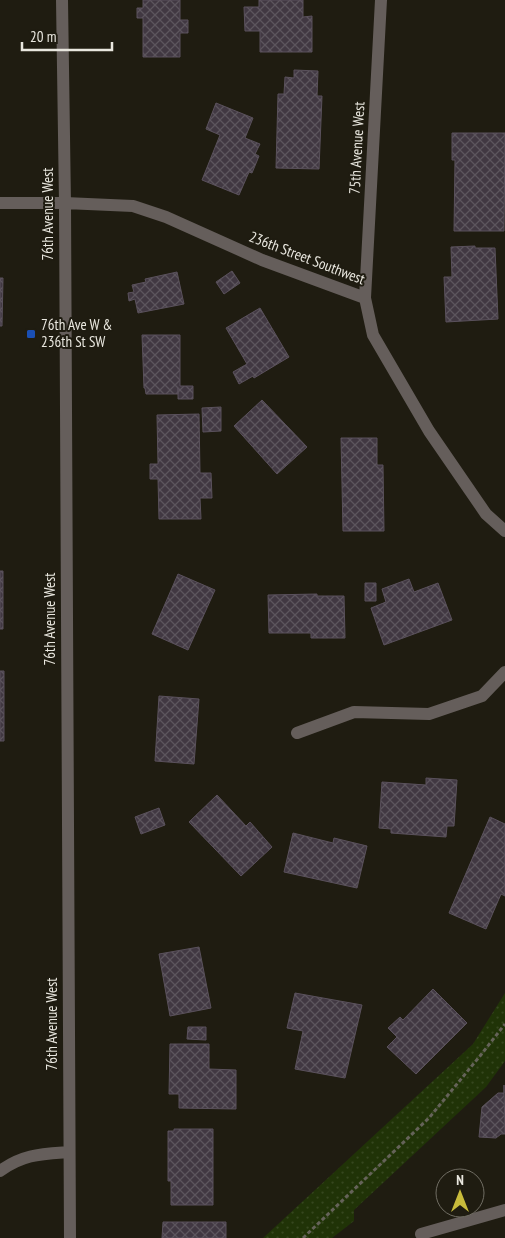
<svg xmlns="http://www.w3.org/2000/svg" width="505" height="1238" font-family="'PT Sans Narrow',sans-serif">
<style>
.park{fill:url(#park-dots)}
.building{fill:url(#building-cross-hatch);stroke:#5a515c}
.lines{fill:none;stroke-linecap:round;stroke-linejoin:round}
.path{stroke:#656359;stroke-width:3;stroke-dasharray:4 2.5;stroke-linecap:butt}
.minor{stroke:#655e5b;stroke-width:12}
.transit-dot{fill:#1a4fb4;stroke:#1f1c11;stroke-width:2}
.labels{text-anchor:middle;stroke-width:4;stroke-linejoin:round;paint-order:stroke}
.street-label{font-size:15px;fill:#e9e7df;stroke:#1f1c11}
.poi-label{font-size:15px;fill:#e9e7df;stroke:#1f1c11;text-anchor:start}
</style>
<defs>
<pattern id="park-dots" width="8" height="8" patternUnits="userSpaceOnUse" patternTransform="scale(1.25)"><rect width="8" height="8" fill="#203307"/><path d="M2 2h.1M6 6h.1" fill="none" stroke="#36471f" stroke-width="1.8" stroke-linecap="round"/></pattern>
<pattern id="building-cross-hatch" width="8" height="8" patternUnits="userSpaceOnUse" patternTransform="scale(1.25)"><rect width="8" height="8" fill="#413842"/><path d="M0 0l8 8M0 8l8-8" fill="none" stroke="#5c555d"/></pattern>
</defs>
<rect width="100%" height="100%" fill="#1f1c11"/>
<!-- park -->
<path class="park" d="M 505,993 L 505,1061 L 486,1087 L 354,1210 L 354,1221 L 332,1238 L 263,1238 L 473,1044 Z"/>
<!-- building -->
<path class="building" d="M 143,0 L 180,0 L 180,20 L 188,20 L 188,33 L 180,33 L 180,57 L 143,57 L 143,18 L 137,18 L 137,8 L 143,8 Z
M 259,0 L 303,0 L 303,17 L 312,16 L 312,52 L 260,52 L 260,31 L 245,31 L 244,7 L 259,7 Z
M 294,70 L 318,71 L 317,96 L 322,96 L 319,169 L 276,168 L 278,94 L 284,94 L 285,77 L 294,78 Z
M 216,103 L 253,118 L 245,138 L 260,144 L 255,154 L 259,156 L 252,173 L 249,172 L 239,195 L 202,180 L 220,135 L 206,129 Z
M 452,133 L 505,133 L 504,231 L 454,231 L 455,160 L 452,160 Z
M 475,246 L 475,248 L 495,248 L 498,319 L 446,322 L 444,277 L 452,277 L 451,247 Z
M 232,271 L 240,283 L 224,294 L 216,282 Z
M 177,272 L 184,304 L 138,313 L 135,299 L 129,301 L 128,293 L 134,292 L 132,285 L 146,282 L 145,279 Z
M 0,278 L 3,278 L 2,326 L 0,326 Z
M 260,308 L 289,357 L 254,378 L 253,376 L 239,384 L 233,372 L 247,364 L 226,328 Z
M 142,335 L 180,335 L 180,386 L 193,386 L 193,399 L 178,399 L 178,388 L 178,394 L 146,394 L 145,388 L 144,388 Z
M 262,400 L 307,447 L 277,474 L 234,426 Z
M 221,407 L 221,431 L 203,432 L 202,408 Z
M 199,414 L 200,473 L 211,473 L 212,498 L 200,498 L 201,519 L 159,519 L 158,479 L 150,479 L 150,464 L 158,464 L 157,415 Z
M 341,438 L 377,438 L 377,465 L 383,465 L 384,531 L 343,531 Z
M 0,571 L 3,571 L 3,629 L 0,629 Z
M 178,574 L 215,590 L 188,650 L 152,634 Z
M 409,579 L 414,592 L 438,583 L 452,620 L 384,645 L 371,608 L 386,602 L 382,589 Z
M 365,583 L 376,583 L 376,601 L 365,601 Z
M 317,594 L 317,596 L 344,596 L 345,638 L 311,638 L 311,633 L 269,633 L 268,595 Z
M 0,671 L 4,671 L 4,741 L 0,741 Z
M 159,696 L 199,699 L 194,764 L 155,761 Z
M 426,778 L 457,780 L 454,826 L 447,826 L 446,837 L 391,833 L 391,829 L 379,828 L 382,782 L 426,785 Z
M 217,795 L 246,826 L 250,822 L 272,847 L 241,876 L 189,822 Z
M 159,808 L 165,825 L 141,834 L 135,817 Z
M 490,817 L 505,824 L 505,896 L 501,894 L 486,929 L 449,913 Z
M 293,833 L 333,843 L 334,838 L 367,846 L 357,888 L 284,872 Z
M 199,947 L 211,1008 L 170,1016 L 159,954 Z
M 433,989 L 467,1023 L 416,1074 L 387,1047 L 397,1037 L 388,1028 L 400,1017 L 403,1020 Z
M 295,993 L 362,1005 L 345,1078 L 295,1069 L 303,1031 L 287,1028 Z
M 188,1027 L 206,1027 L 206,1040 L 187,1039 Z
M 170,1044 L 209,1044 L 209,1069 L 236,1070 L 236,1109 L 179,1108 L 179,1094 L 169,1094 Z
M 504,1085 L 505,1134 L 501,1134 L 496,1138 L 479,1137 L 482,1107 L 498,1093 L 504,1093 Z
M 174,1129 L 213,1129 L 213,1205 L 171,1205 L 171,1181 L 168,1181 L 168,1131 L 174,1131 Z
M 163,1222 L 226,1222 L 226,1238 L 162,1238 Z"/>
<g class="lines">
<!-- path -->
<path class="path" d="M 303,1238 L 429,1118 L 480,1056 L 505,1024"/>
<!-- minor -->
<path class="minor" d="M 62,0 L 65,203 L 70,1238
M 0,203 L 65,203 L 133,206 L 166,217 L 262,260 L 365,298 L 373,335 L 429,431 L 486,514 L 505,531
M 365,298 L 381,0
M 297,733 L 354,712 L 429,714 L 482,696 L 505,672
M 0,1171 C 23,1154 42,1154 69,1152
M 421,1234 L 505,1210"/>
</g>
<!-- markers -->
<rect class="transit-dot" x="26" y="329" width="10" height="10" rx="2.5"/>
<g class="labels">
<!-- street labels -->
<g class="street-label">
<text transform="translate(357 148) rotate(-87)" y="5">75th Avenue West</text>
<text transform="translate(48 214) rotate(-90)" y="5">76th Avenue West</text>
<text transform="translate(307 258) rotate(21)" y="5">236th Street Southwest</text>
<text transform="translate(50 619) rotate(-90)" y="5">76th Avenue West</text>
<text transform="translate(52 1024) rotate(-90)" y="5">76th Avenue West</text>
</g>
<!-- poi labels -->
<g class="poi-label">
<text x="41" y="330">76th Ave W &amp;<tspan x="41" dy="17">236th St SW</tspan></text>
</g>
</g>
<!-- north arrow -->
<g transform="translate(460 1193)"><circle r="24" fill="#1f1c11" stroke="#706d63"/>
<path d="M0-4L9 19L0 12L-9 19Z" fill="#c8bb3b"/>
<text y="-8" font-size="14" font-weight="bold" text-anchor="middle" fill="#e9e7df">N</text>
</g>
<!-- scale -->
<path d="M22 42v8h90v-8" fill="none" stroke="#e9e7df" stroke-width="2.5"/>
<text x="30" y="42" font-size="15" fill="#e9e7df" stroke="#1f1c11" stroke-width="4" paint-order="stroke">20 m</text>
</svg>
